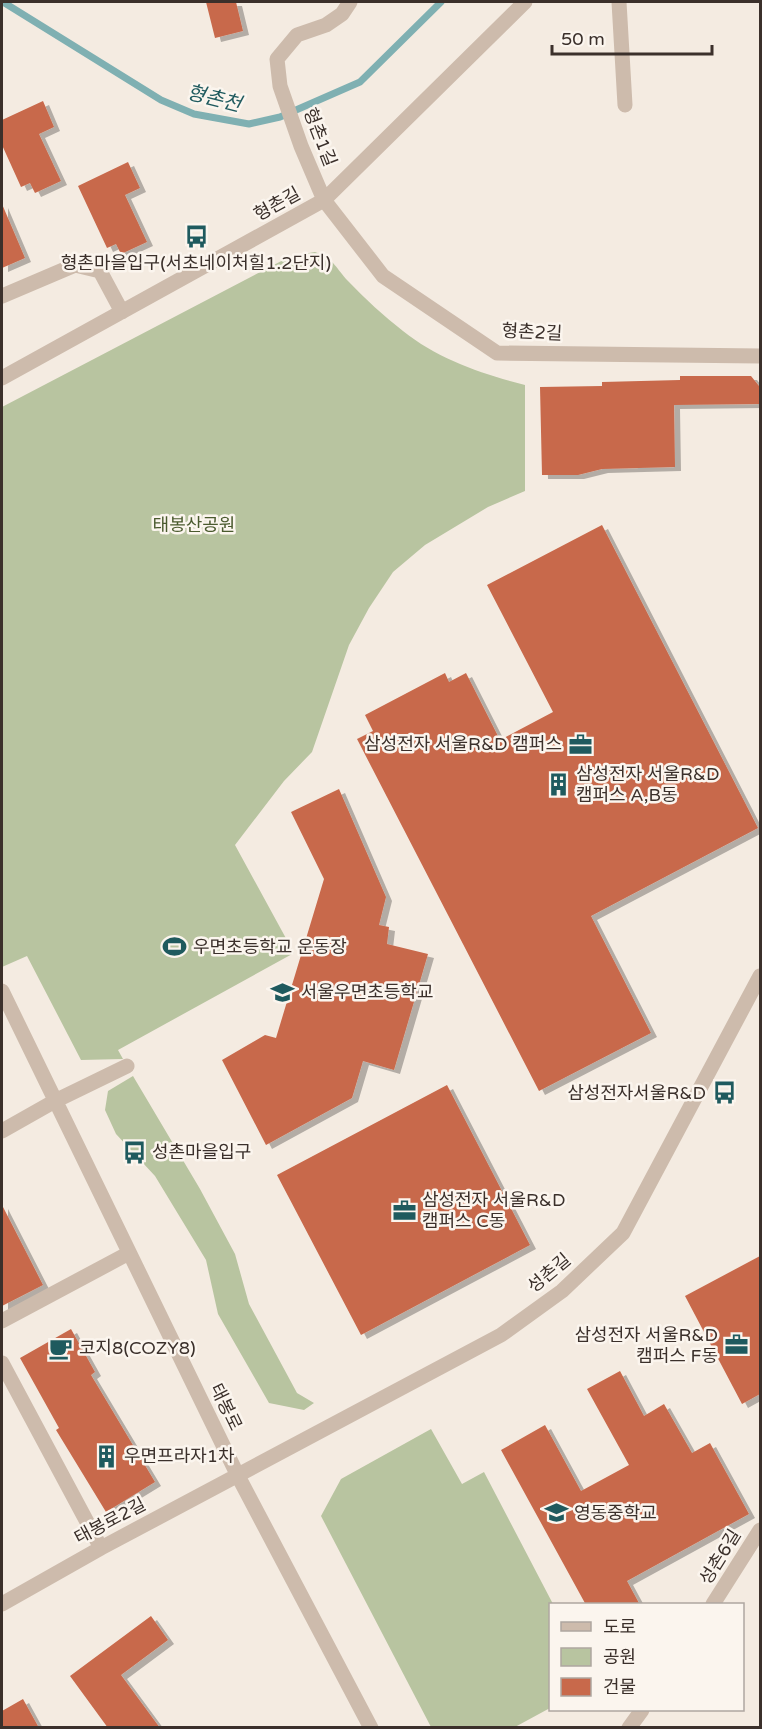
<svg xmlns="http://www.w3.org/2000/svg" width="762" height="1729" font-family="'Varela Round','Noto Sans KR',sans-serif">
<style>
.green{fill:#b8c4a0}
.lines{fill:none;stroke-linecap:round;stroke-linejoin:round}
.stream{stroke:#7fb0b2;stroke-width:7}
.building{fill:#c8694b;filter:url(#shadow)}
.minor{stroke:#cdbbac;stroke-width:15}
.labels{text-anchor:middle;stroke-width:5;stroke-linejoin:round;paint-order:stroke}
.street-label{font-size:18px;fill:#3b302b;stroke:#fbf5ee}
.poi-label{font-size:18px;fill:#3b302b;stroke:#fbf5ee;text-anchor:start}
.park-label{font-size:18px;fill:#4a5a2e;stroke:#fbf5ee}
.water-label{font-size:20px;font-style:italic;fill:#1f5a5e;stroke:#fbf5ee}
</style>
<defs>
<filter id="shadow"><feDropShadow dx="6" dy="4" stdDeviation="0" flood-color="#0004"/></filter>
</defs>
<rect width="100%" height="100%" fill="#f4ebe1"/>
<!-- green -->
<path class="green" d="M 315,252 C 334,259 335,267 348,281 C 365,299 384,316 403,331 C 438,359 482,374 525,385 L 525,491 L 488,507 L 425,545 L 393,572 L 369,608 L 349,645 L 312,752 L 284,781 L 235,845 L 294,953 L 118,1050 L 123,1059 L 81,1060 L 27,956 L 2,967 L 2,407 L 291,256 Z
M 133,1076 L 200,1189 L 235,1254 L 249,1304 L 297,1393 L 314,1403 L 304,1410 L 269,1403 L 218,1314 L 206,1260 L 155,1176 L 116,1134 L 105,1110 L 108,1091 Z
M 431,1429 L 462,1484 L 484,1472 L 553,1604 L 550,1604 L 550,1708 L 515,1727 L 431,1727 L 321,1516 L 341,1479 Z"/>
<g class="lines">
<!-- stream -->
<path class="stream" d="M 3,2 L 161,100 L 194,114 L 249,124 L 280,117 L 360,82 L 441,2"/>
</g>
<!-- building -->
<path class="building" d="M 206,2 L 236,2 L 243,31 L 215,38 Z
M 43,101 L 54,127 L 39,134 L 61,181 L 35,193 L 30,183 L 21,187 L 2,145 L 2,120 Z
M 128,162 L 140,188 L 125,195 L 147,242 L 121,254 L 116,244 L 107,248 L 78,186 Z
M 2,204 L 25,258 L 2,268 Z
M 680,376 L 751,376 L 759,386 L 759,404 L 674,405 L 675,467 L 602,469 L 578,475 L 542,475 L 540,387 L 602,386 L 602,382 L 680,380 Z
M 602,525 L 758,828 L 591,916 L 651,1033 L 539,1091 L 357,739 L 373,731 L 365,715 L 445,673 L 449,682 L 466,673 L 500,740 L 553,712 L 487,585 Z
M 339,789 L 386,897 L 379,925 L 389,927 L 387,944 L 428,954 L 394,1070 L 363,1061 L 352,1098 L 266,1145 L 222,1060 L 265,1035 L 276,1038 L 324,879 L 291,812 Z
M 447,1085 L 530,1245 L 361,1335 L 277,1175 Z
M 2,1205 L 43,1285 L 2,1306 Z
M 760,1256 L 760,1394 L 742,1404 L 685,1296 Z
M 71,1329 L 95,1372 L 91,1375 L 155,1482 L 106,1512 L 56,1430 L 59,1428 L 20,1358 Z
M 620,1371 L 644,1416 L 664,1404 L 692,1453 L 710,1443 L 749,1514 L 627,1581 L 640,1605 L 586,1605 L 501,1450 L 545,1425 L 581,1491 L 629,1465 L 587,1389 Z
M 151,1616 L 168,1640 L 121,1675 L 160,1728 L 108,1728 L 70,1676 Z
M 23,1699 L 39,1728 L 2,1728 L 2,1711 Z"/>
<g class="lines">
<!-- minor -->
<path class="minor" d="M 350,2 L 342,14 L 326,25 L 297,35 L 277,59 L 280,86 L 301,146 L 324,200 L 383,276 L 497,353 L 760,356
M 619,2 L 625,105
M 2,296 L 75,265 L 100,271 L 122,312
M 2,378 L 324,200 L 525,2
M 2,991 L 238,1476 L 371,1728
M 2,1131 L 55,1101 L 127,1066
M 2,1321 L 129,1253
M 2,1363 L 101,1548
M 2,1604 L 101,1548 L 501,1335 L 562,1291 L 623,1233 L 760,976
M 713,1604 L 760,1530
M 629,1728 L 642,1710"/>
</g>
<!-- icons -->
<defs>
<symbol id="bus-bare" viewBox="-9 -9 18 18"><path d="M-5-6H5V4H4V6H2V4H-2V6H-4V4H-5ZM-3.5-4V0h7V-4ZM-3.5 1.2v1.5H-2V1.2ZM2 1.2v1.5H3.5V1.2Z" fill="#1f5a5e" stroke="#fbf5ee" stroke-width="2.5" paint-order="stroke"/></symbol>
<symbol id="office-bare" viewBox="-9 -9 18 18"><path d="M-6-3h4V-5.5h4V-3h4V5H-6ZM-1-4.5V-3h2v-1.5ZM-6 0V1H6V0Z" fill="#1f5a5e" stroke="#fbf5ee" stroke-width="2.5" paint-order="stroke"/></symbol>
<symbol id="building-bare" viewBox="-9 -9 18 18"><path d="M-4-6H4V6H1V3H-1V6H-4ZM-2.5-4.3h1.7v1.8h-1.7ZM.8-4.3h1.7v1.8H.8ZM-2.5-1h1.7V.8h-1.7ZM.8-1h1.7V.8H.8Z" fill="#1f5a5e" stroke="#fbf5ee" stroke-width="2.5" paint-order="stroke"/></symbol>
<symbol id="stadium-bare" viewBox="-9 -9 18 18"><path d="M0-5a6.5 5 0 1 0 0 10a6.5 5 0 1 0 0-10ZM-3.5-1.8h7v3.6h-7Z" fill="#1f5a5e" stroke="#fbf5ee" stroke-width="2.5" paint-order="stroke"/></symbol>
<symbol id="school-bare" viewBox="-9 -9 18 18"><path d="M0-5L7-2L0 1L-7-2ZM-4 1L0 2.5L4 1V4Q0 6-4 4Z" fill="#1f5a5e" stroke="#fbf5ee" stroke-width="2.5" paint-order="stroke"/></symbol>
<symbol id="cafe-bare" viewBox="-9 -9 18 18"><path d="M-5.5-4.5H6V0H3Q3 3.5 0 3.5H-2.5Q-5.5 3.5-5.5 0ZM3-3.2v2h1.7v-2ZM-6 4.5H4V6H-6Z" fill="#1f5a5e" stroke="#fbf5ee" stroke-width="2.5" paint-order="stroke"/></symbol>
</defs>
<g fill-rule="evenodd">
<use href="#bus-bare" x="180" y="220" width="33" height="33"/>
<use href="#office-bare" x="564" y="728" width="33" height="33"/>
<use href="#building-bare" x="542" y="768" width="33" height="33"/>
<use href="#stadium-bare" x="158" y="930" width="33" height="33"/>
<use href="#school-bare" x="266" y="976" width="33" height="33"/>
<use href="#bus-bare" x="708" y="1076" width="33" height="33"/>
<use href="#bus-bare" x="118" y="1136" width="33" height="33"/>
<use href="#office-bare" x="388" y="1194" width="33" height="33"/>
<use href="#office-bare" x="720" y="1328" width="33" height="33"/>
<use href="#cafe-bare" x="44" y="1332" width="33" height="33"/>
<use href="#building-bare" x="90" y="1440" width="33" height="33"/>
<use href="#school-bare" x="540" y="1496" width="33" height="33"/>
</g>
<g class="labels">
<!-- street labels -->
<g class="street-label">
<text transform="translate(320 137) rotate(69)" y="6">형촌1길</text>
<text transform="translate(277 204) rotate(-29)" y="6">형촌길</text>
<text transform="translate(532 332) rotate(3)" y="6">형촌2길</text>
<text transform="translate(549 1273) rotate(-40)" y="6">성촌길</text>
<text transform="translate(226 1407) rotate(64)" y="6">태봉로</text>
<text transform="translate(110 1521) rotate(-28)" y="6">태봉로2길</text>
<text transform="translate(720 1557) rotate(-58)" y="6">성촌6길</text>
</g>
<!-- poi labels -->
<g class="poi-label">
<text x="196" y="269" text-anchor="middle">형촌마을입구(서초네이처힐1.2단지)</text>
<text x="562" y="750" text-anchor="end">삼성전자 서울R&amp;D 캠퍼스</text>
<text x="576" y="780">삼성전자 서울R&amp;D<tspan x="576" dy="21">캠퍼스 A,B동</tspan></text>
<text x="193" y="953">우면초등학교 운동장</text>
<text x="301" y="998">서울우면초등학교</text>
<text x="706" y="1099" text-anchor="end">삼성전자서울R&amp;D</text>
<text x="152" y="1158">성촌마을입구</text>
<text x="422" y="1206">삼성전자 서울R&amp;D<tspan x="422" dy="21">캠퍼스 C동</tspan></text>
<text x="718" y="1341" text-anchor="end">삼성전자 서울R&amp;D<tspan x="718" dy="21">캠퍼스 F동</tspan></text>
<text x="79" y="1354">코지8(COZY8)</text>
<text x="124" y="1462">우면프라자1차</text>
<text x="574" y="1519">영동중학교</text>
</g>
<!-- park labels -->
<g class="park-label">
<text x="194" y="531">태봉산공원</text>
</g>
<!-- water labels -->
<g class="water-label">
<text transform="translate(214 98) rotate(14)" y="7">형촌천</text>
</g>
</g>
<!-- border -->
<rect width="762" height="1729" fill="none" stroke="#3b302b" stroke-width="6"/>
<!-- legend -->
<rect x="549" y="1603" width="195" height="108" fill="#fbf5ee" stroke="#aea6a0" stroke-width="1.5"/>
<rect x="561" y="1622" width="30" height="9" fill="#cdbbac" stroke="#aea6a0" stroke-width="1.5"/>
<text x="603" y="1633" font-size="18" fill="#3b302b">도로</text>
<rect x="561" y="1648" width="30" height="18" fill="#b8c4a0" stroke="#aea6a0" stroke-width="1.5"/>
<text x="603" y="1663" font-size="18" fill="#3b302b">공원</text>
<rect x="561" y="1678" width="30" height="18" fill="#c8694b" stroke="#aea6a0" stroke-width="1.5"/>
<text x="603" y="1693" font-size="18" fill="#3b302b">건물</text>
<!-- scale -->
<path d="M552 45v9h160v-9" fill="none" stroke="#3b302b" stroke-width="3"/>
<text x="561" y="45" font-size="18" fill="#3b302b" stroke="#fbf5ee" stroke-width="4.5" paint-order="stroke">50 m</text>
</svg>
